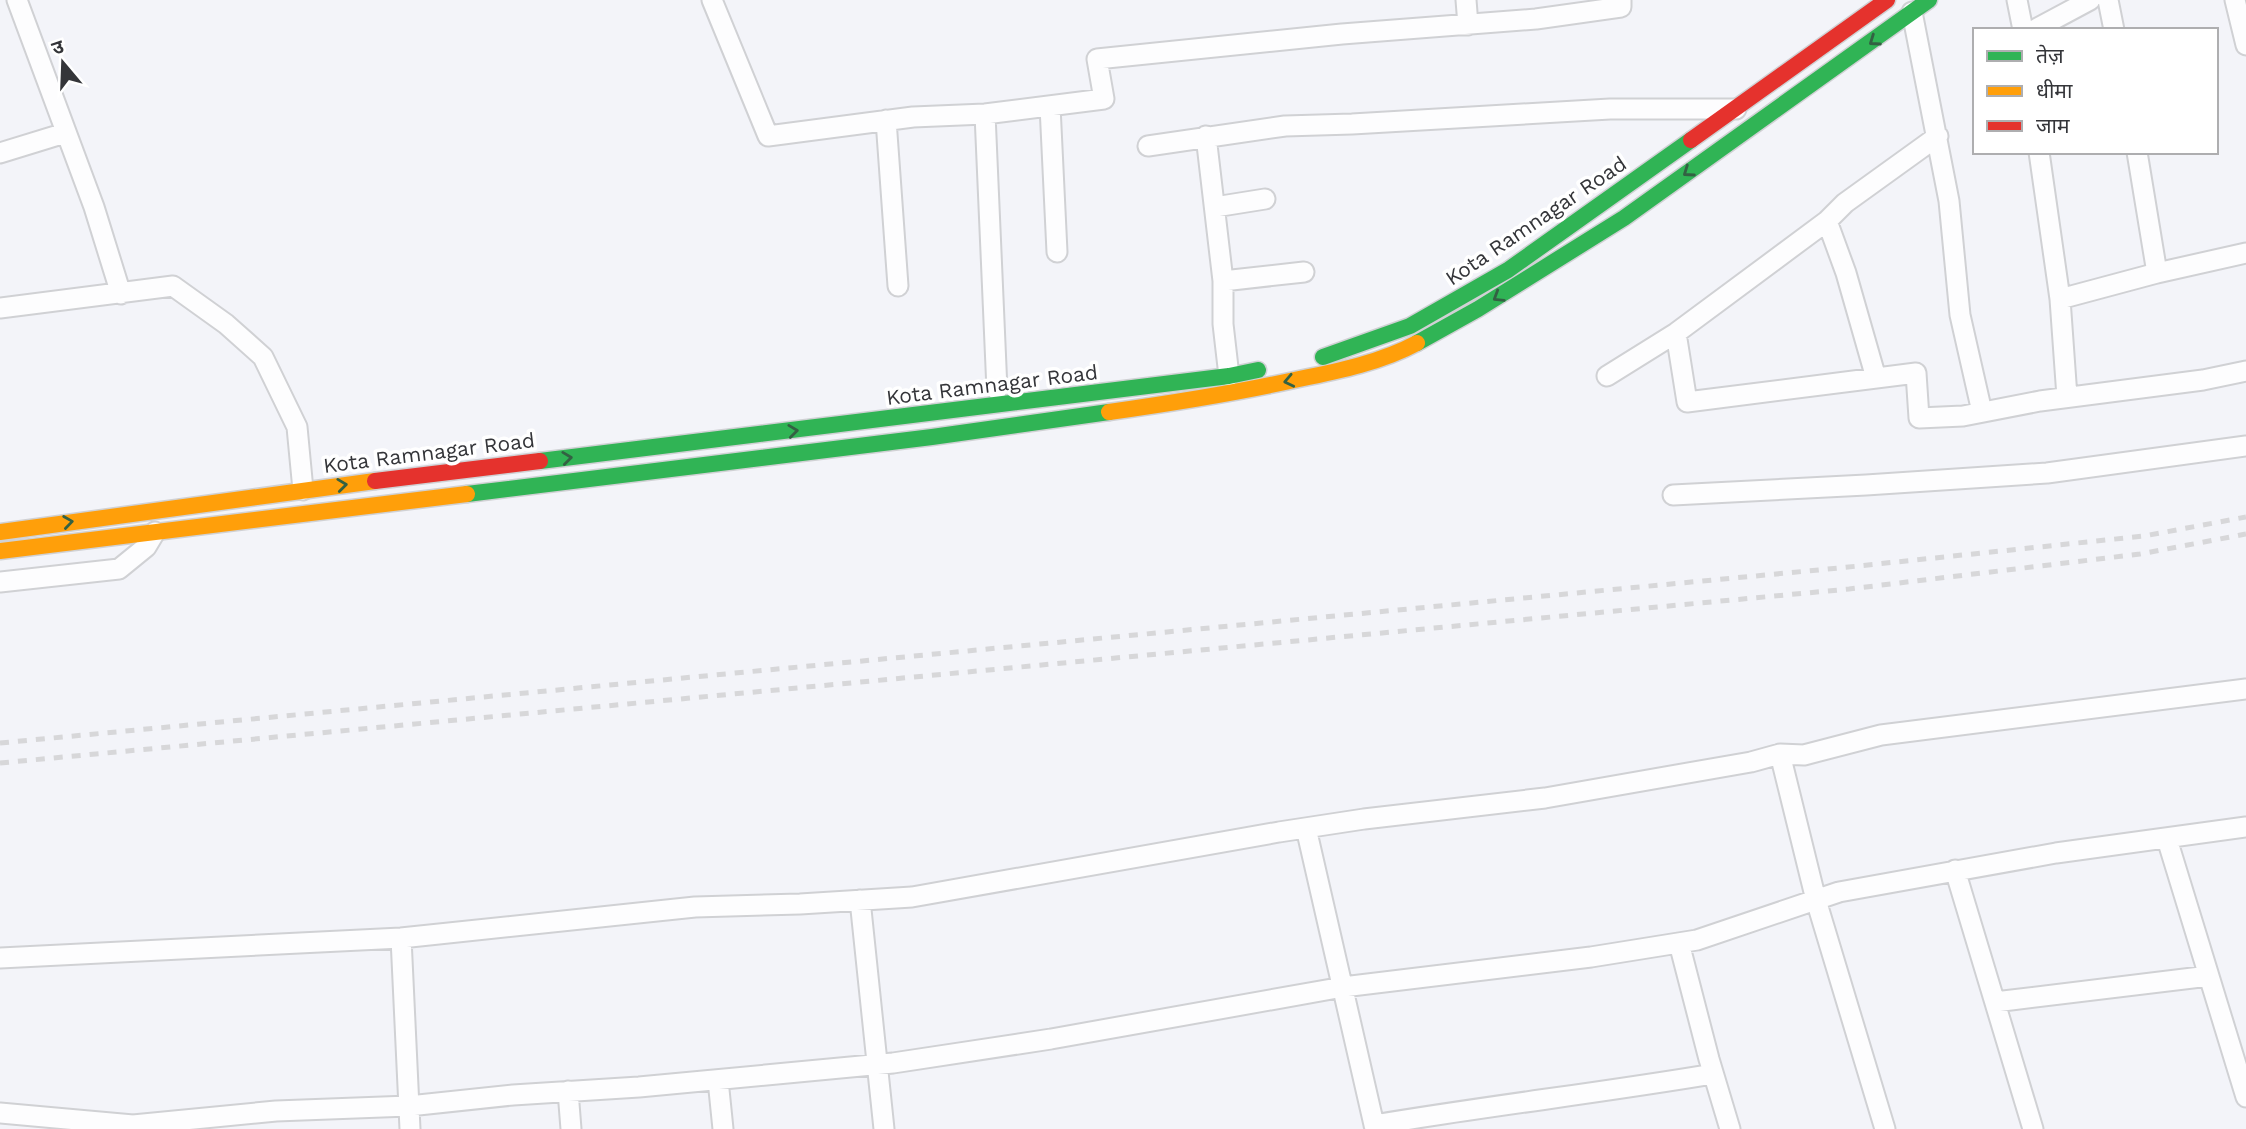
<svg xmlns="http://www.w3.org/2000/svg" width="2246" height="1129" font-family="'Work Sans','Noto Sans Devanagari',sans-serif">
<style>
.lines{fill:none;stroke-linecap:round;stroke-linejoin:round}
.street-casing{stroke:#d0d1d4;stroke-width:23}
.fast-casing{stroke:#d0d1d4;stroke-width:19}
.slow-casing{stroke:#d0d1d4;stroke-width:19}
.jam-casing{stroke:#d0d1d4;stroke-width:19}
.street{stroke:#fdfdfe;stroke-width:19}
.fast{stroke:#30b455;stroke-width:16}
.slow{stroke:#ff9f0a;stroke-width:16}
.jam{stroke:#e5322d;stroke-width:16}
.rail{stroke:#d7d7d9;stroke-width:5;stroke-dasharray:9 9;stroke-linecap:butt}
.oneway{stroke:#336143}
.labels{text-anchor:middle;stroke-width:7;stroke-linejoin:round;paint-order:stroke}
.street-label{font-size:21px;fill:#343539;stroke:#fff}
</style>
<rect width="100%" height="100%" fill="#f3f4f9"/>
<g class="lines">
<defs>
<path id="street" d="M 17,0 L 94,207 L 121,294
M 712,0 L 768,136 L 913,117 L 985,114 L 1104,99 L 1097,59 L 1342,34 L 1536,19 L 1621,7 L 1621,0
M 1466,0 L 1468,25
M 2017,0 L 2023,30
M 2108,0 L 2114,30
M 2235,0 L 2246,45
M 1912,12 L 1949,201 L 1960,315 L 1982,412
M 2034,30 L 2090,0
M 1050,106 L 1057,252
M 985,114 L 997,390
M 886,120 L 898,286
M 1206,136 L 1223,281 L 1223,324 L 1229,376
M 1148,146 L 1285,126 L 1352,124 L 1610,109 L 1736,109
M 2039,152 L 2060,299 L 2067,397
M 0,153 L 65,133
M 1215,207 L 1265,199
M 1827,221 L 1846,273 L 1876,378
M 2157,273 L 2246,253
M 1223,281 L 1304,272
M 2060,299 L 2157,273 L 2137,152
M 0,308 L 173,286 L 226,324 L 263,357 L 297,427 L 303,490
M 1676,333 L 1687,402 L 1916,373 L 1919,418 L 1963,416 L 2040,401 L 2203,380 L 2246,371
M 1607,376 L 1676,333 L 1827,221 L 1845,203 L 1938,136
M 1673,495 L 1866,485 L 2047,473 L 2246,446
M 0,582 L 119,569 L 146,547 L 155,532
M 1306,828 L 1375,1129
M 2167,839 L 2246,1097
M 1955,870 L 2033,1129
M 860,900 L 884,1129
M 401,938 L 410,1129
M 1679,943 L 1709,1059 L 1730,1129
M 0,958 L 401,938 L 695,907 L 800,904 L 912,897 L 1279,832 L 1364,819 L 1545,798 L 1751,762 L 1780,754
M 1995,1002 L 2209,976
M 718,1080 L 723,1129
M 568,1091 L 571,1129
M 0,1113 L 133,1125 L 276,1111 L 409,1106 L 513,1095 L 639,1087 L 893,1063 L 1051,1039 L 1343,987 L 1591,957 L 1697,940 L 1839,892 L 2056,853 L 2246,827
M 1374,1125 C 1487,1106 1600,1093 1713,1074
M 1885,1129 L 1816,900 L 1780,754 L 1804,755 L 1881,735 L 2246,689"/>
<path id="fast" d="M 1417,343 L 1478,309 L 1624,218 L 1929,0
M 1323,357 L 1410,326 L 1508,270 L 1691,140
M 540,461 L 1229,376 L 1258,370
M 467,494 L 932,437 L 1109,412"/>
<path id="slow" d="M 1109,412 C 1173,403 1236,393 1299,379 C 1339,371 1382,362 1417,343
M 0,532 L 375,481
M 0,551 L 467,494"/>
<path id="jam" d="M 1691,140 L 1887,0
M 375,481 L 540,461"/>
</defs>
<!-- street casing -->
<use href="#street" class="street-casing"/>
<!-- fast casing -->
<use href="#fast" class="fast-casing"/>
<!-- slow casing -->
<use href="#slow" class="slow-casing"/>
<!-- jam casing -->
<use href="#jam" class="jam-casing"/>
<!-- street -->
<use href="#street" class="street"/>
<!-- fast -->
<use href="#fast" class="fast"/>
<!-- slow -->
<use href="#slow" class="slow"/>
<!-- jam -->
<use href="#jam" class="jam"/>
<!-- rail -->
<path class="rail" d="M 0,743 L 1839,568 L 2144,536 L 2246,517
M 0,763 L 1849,589 L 2140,554 L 2246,534"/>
</g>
<!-- one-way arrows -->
<defs><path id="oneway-chevron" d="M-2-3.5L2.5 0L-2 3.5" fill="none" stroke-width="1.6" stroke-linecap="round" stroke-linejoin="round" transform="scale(1.75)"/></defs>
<g class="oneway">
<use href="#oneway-chevron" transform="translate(1874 41) rotate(145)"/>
<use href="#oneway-chevron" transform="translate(1688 172) rotate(145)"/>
<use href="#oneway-chevron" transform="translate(1498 297) rotate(148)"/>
<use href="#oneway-chevron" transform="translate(1289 381) rotate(168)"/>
<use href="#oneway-chevron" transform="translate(793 431) rotate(-7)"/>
<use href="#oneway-chevron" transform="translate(567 458) rotate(-7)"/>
<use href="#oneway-chevron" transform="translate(342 485) rotate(-7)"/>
<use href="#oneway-chevron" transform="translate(68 522) rotate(-8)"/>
</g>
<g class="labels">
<!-- street labels -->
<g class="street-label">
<text transform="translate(1536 221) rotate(-34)" y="7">Kota Ramnagar Road</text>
<text transform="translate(992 385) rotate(-7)" y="7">Kota Ramnagar Road</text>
<text transform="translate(429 453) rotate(-7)" y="7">Kota Ramnagar Road</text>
</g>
</g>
<!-- legend -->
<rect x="1973" y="28" width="245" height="126" fill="#ffffff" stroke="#aeaeb0" stroke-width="2"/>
<rect x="1987" y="51" width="35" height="10" fill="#30b455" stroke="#aeaeb0" stroke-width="2"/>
<text x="2036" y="63" font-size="21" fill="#343539">तेज़</text>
<rect x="1987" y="86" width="35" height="10" fill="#ff9f0a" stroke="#aeaeb0" stroke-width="2"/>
<text x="2036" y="98" font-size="21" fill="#343539">धीमा</text>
<rect x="1987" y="121" width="35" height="10" fill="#e5322d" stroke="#aeaeb0" stroke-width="2"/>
<text x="2036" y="133" font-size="21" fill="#343539">जाम</text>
<!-- north arrow -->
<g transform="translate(63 63) rotate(341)" stroke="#ffffff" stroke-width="5" paint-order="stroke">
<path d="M0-5L12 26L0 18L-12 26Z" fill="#343539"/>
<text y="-10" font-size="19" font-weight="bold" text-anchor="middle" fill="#343539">उ</text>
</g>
</svg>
